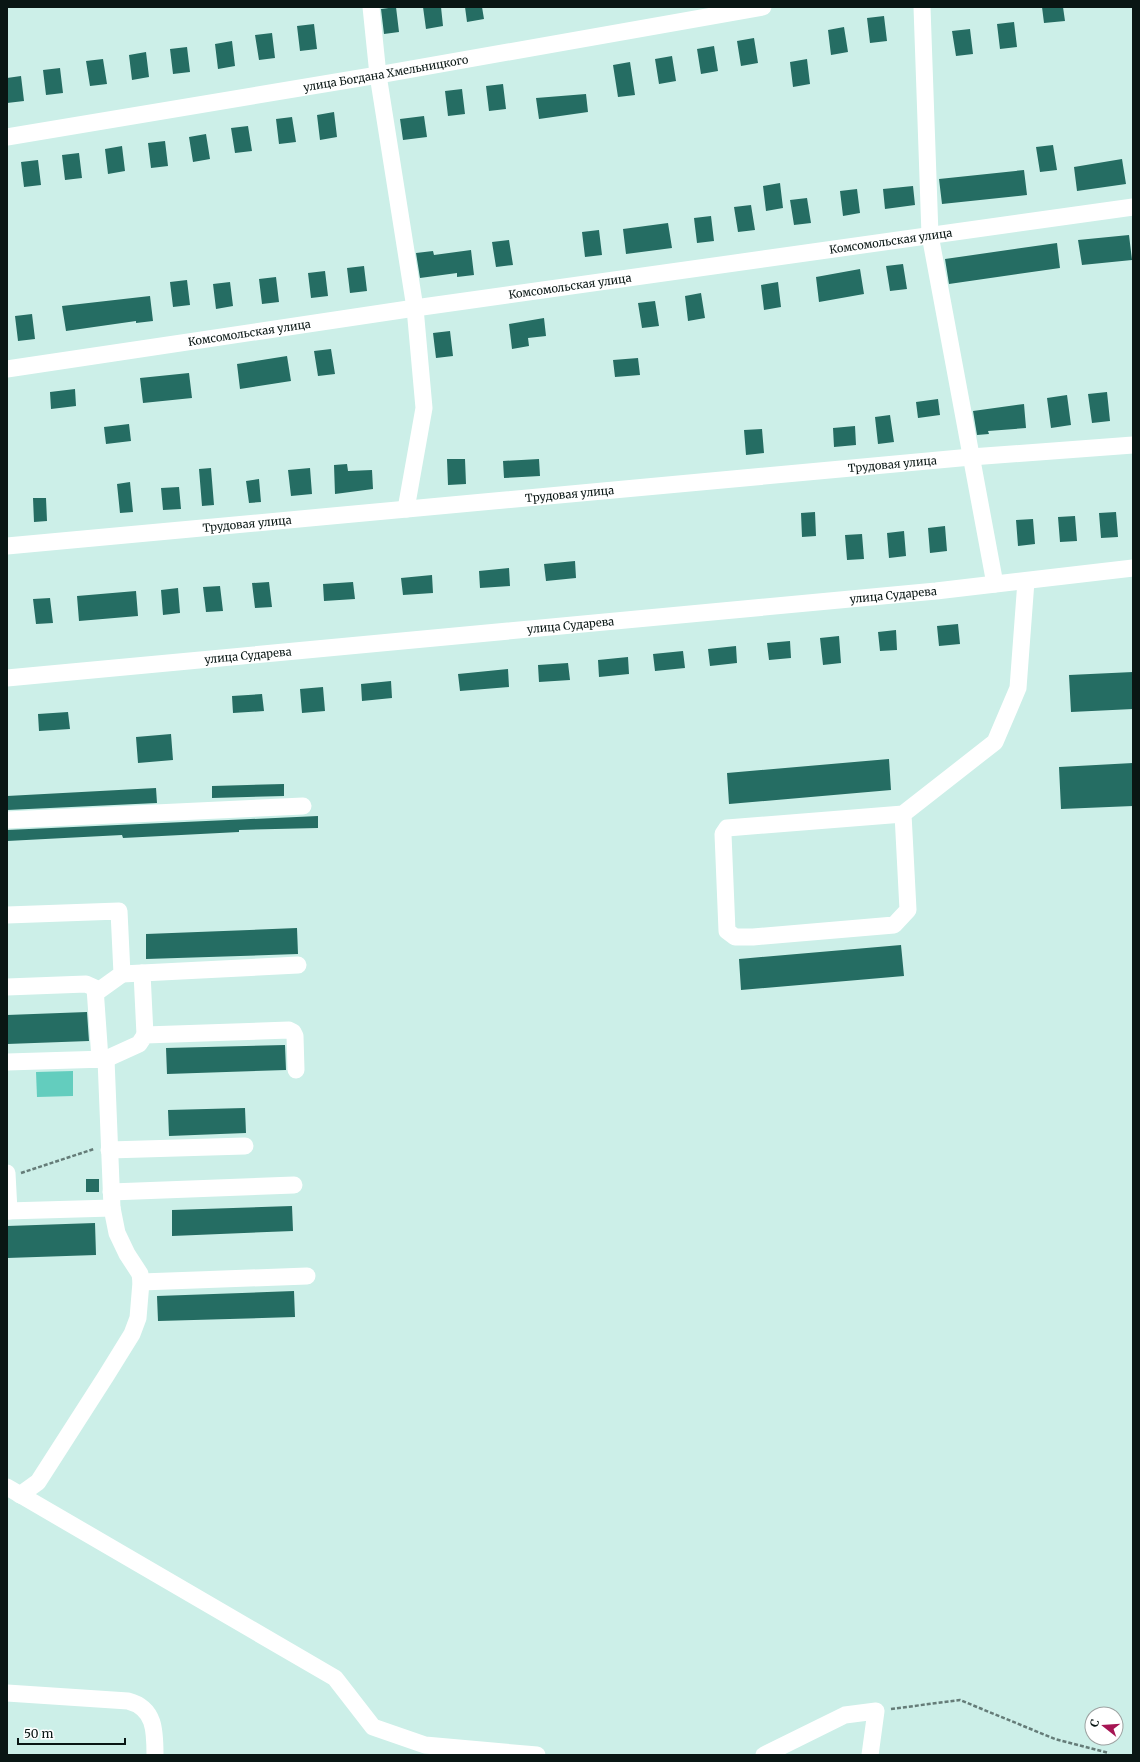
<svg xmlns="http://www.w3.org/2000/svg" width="1140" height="1762" font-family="Merriweather,serif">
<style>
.green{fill:#63cdbe}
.building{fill:#256d63}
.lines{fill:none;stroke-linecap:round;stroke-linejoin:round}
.path{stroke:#657c78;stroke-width:2.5;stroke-dasharray:4 2;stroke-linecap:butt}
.minor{stroke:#fff;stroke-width:17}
.labels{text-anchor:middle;stroke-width:3;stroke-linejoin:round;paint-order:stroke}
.street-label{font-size:11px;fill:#091614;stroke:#fff}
</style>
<rect width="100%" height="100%" fill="#ccefe8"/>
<!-- green -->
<path class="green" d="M 73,1071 L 73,1096 L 37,1097 L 36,1072 Z"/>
<!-- building -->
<path class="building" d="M 396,7 L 399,32 L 384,34 L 381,9 Z
M 423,7 L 441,7 L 443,26 L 426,29 Z
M 465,7 L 482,7 L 484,19 L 467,22 Z
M 1042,7 L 1063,7 L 1065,21 L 1044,23 Z
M 884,16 L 887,41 L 870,43 L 867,18 Z
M 1014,22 L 1017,47 L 1000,49 L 997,24 Z
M 314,24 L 317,49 L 300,51 L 297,26 Z
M 844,27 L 848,52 L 831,55 L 828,30 Z
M 970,29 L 973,54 L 956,56 L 952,31 Z
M 272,33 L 275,58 L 259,60 L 255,35 Z
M 754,38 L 758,63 L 741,66 L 737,41 Z
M 232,41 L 235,66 L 218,69 L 215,44 Z
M 714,46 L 718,71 L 701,74 L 697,49 Z
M 187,47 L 190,72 L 173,74 L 170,49 Z
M 146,52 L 149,77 L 132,80 L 129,55 Z
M 672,56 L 676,81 L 659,84 L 655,59 Z
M 103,59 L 107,84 L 90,86 L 86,61 Z
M 807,59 L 810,84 L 793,87 L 790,62 Z
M 630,62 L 635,95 L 618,97 L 613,65 Z
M 60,68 L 63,93 L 46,95 L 43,70 Z
M 21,76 L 24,101 L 7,103 L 7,78 Z
M 503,84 L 506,109 L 489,111 L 486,86 Z
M 462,89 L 465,114 L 448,116 L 445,91 Z
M 586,94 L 588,112 L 539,119 L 536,98 Z
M 334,112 L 337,137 L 320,140 L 317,115 Z
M 424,116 L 427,137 L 403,140 L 400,119 Z
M 292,117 L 296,142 L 279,144 L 276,119 Z
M 248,126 L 252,151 L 235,153 L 231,128 Z
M 206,134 L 210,159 L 193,162 L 189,137 Z
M 165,141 L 168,166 L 151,168 L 148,143 Z
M 1053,145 L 1057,170 L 1040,172 L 1036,147 Z
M 122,146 L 125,171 L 108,174 L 105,149 Z
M 79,153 L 82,178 L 65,180 L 62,155 Z
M 1122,159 L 1126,184 L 1077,191 L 1074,167 Z
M 38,160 L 41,185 L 24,187 L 21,162 Z
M 1024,170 L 1027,195 L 942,204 L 939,179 Z
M 780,183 L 783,208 L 766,211 L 763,186 Z
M 913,186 L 915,205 L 885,209 L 883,189 Z
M 857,189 L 860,213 L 843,216 L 840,191 Z
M 807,198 L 811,223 L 794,225 L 790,200 Z
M 751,205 L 755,230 L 738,232 L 734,207 Z
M 711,216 L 714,241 L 697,243 L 694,218 Z
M 668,223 L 672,248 L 626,254 L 623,229 Z
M 599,230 L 602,255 L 585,257 L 582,232 Z
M 1129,235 L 1132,260 L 1082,265 L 1078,240 Z
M 509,240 L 513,265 L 496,267 L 492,242 Z
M 1057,243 L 1060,268 L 949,284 L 945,259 Z
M 471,250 L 474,275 L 457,277 L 457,273 L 420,278 L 416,253 L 433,251 L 434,255 Z
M 903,264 L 907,289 L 890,291 L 886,266 Z
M 364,266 L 367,291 L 350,293 L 347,268 Z
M 860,269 L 864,294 L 819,302 L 816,277 Z
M 325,271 L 328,296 L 311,298 L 308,273 Z
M 276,277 L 279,302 L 262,304 L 259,279 Z
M 187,280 L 190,305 L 173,307 L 170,282 Z
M 230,282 L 233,306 L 216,309 L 213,284 Z
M 778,282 L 781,307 L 764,310 L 761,285 Z
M 701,293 L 705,318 L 688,321 L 685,296 Z
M 150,296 L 153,321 L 136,323 L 136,321 L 66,331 L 62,306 Z
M 655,301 L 659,326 L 642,328 L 638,303 Z
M 32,314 L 35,339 L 18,341 L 15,316 Z
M 544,318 L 546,336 L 528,338 L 529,346 L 512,349 L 509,324 Z
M 450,331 L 453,356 L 436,358 L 433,333 Z
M 331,349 L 335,374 L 318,376 L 314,351 Z
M 287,356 L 291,381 L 240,389 L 237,364 Z
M 638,358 L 640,375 L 615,377 L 613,360 Z
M 189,373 L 192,398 L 143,403 L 140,378 Z
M 75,389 L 76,406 L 51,409 L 50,392 Z
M 1107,392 L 1110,421 L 1092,423 L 1088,394 Z
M 1067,395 L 1071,425 L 1051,428 L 1047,398 Z
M 938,399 L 940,415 L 918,418 L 916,402 Z
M 1024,404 L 1026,428 L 988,431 L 989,434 L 977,435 L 973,411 Z
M 890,415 L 894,442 L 878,444 L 875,417 Z
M 129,424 L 131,441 L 106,444 L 104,427 Z
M 855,426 L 856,445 L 834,447 L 833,428 Z
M 762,429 L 764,453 L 746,455 L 744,430 Z
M 447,459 L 465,459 L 466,484 L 448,485 Z
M 539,459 L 540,476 L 504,478 L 503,461 Z
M 347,464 L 348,471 L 372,470 L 373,489 L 335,494 L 334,465 Z
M 211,468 L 214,505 L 202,506 L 199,469 Z
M 310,468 L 312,494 L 291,496 L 288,470 Z
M 259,479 L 261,502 L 249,503 L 246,481 Z
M 130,482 L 133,512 L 120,513 L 117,484 Z
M 179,487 L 181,509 L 163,510 L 161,488 Z
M 33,498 L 46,498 L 47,521 L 34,522 Z
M 815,512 L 816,536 L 802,537 L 801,513 Z
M 1116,512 L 1118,537 L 1101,538 L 1099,513 Z
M 1075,516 L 1077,541 L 1060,542 L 1058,517 Z
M 1033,519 L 1035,544 L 1018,546 L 1016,520 Z
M 945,526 L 947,551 L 930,553 L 928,528 Z
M 904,531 L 906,556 L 889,558 L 887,533 Z
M 862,534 L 864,559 L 847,560 L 845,535 Z
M 575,561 L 576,578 L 546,581 L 544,564 Z
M 509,568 L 510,586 L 480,588 L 479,571 Z
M 432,575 L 433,593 L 403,595 L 401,578 Z
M 269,582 L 272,607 L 255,608 L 252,583 Z
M 353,582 L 355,599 L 324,601 L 323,584 Z
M 220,586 L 223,611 L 206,612 L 203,587 Z
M 178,588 L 180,613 L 163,615 L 161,590 Z
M 136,591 L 138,616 L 79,621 L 77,596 Z
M 50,598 L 53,623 L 36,624 L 33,599 Z
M 958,624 L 960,644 L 939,646 L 937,626 Z
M 896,630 L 897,650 L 880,651 L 878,632 Z
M 839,636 L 841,663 L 823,665 L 820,638 Z
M 790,641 L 791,658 L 769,660 L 767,643 Z
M 736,646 L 737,663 L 710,666 L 708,649 Z
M 683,651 L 685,668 L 655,671 L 653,654 Z
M 628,657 L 629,674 L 599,677 L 598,660 Z
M 568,663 L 570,680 L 539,682 L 538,665 Z
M 508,669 L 509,687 L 460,691 L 458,674 Z
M 1133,672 L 1133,709 L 1071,712 L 1069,675 Z
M 391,681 L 392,698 L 362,701 L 361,684 Z
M 323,687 L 325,711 L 302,713 L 300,689 Z
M 262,694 L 264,711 L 233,713 L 232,696 Z
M 68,712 L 70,729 L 39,731 L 38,714 Z
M 171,734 L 173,760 L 138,763 L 136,737 Z
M 889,759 L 891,790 L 729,804 L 727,773 Z
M 1133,763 L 1133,806 L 1061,809 L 1059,767 Z
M 284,784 L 284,796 L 212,798 L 212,786 Z
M 156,788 L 157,803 L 7,810 L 7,796 Z
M 318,816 L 318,828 L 239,830 L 239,832 L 123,838 L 122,835 L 7,841 L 7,830 Z
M 297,928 L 298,954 L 146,959 L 146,934 Z
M 901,945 L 904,976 L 741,990 L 739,959 Z
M 87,1012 L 89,1041 L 7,1044 L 7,1015 Z
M 285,1045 L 286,1070 L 167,1074 L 166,1048 Z
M 245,1108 L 246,1133 L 169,1136 L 168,1110 Z
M 86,1179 L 99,1179 L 99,1192 L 86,1192 Z
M 292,1206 L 293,1231 L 172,1236 L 172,1210 Z
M 95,1223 L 96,1255 L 7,1258 L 7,1226 Z
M 294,1291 L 295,1317 L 158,1321 L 157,1296 Z"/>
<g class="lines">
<!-- path -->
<path class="path" d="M 21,1173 L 94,1149
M 891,1709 L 960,1700 L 1055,1739 L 1109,1753"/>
<!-- minor -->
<g class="minor">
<path d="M 371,7 L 378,75 L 415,308 L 424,408 L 406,509"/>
<path d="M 922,7 L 930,235 L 995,584"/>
<path id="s1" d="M 7,137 L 378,75 L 763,7"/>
<path id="s2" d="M 7,369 L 415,308 L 1133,207"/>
<path id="s3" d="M 7,546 L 971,457 L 1133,445"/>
<path id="s4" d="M 7,678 L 936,591 L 1133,568"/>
<path d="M 903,814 L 908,910 L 894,925 L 753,937 L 735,937 L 727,931 L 723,834 L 727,828 L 903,814 L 995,742 L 1018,688 L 1026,581"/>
<path d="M 7,820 L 303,806"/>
<path d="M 7,915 L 119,911 L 122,974 L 97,992"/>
<path d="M 142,973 L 145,1035"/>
<path d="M 122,974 L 298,965"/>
<path d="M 7,987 L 86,984 L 95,988 L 100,1059"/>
<path d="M 106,1059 L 139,1044 L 145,1035 L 289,1030 L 293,1032 L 295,1036 L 296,1070"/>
<path d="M 7,1062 L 106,1059 L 112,1208 L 7,1211"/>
<path d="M 109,1150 L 245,1146"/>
<path d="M 7,1173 L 9,1211"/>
<path d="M 111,1192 L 294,1185"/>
<path d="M 141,1282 L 307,1276"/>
<path d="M 7,1487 L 335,1678 L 373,1727 L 425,1745 L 537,1755"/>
<path d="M 20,1495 L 38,1482 L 106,1376 L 132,1334 L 138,1318 L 141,1282 L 140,1274 L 127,1254 L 117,1233 L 112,1208"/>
<path d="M 7,1693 L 128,1701 C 155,1708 155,1731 155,1755"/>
<path d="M 764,1755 L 845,1715 L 876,1711 L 870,1755"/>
</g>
</g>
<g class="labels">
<!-- street labels -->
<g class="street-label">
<text dy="4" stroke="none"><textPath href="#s1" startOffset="384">улица Богдана Хмельницкого</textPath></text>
<text dy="4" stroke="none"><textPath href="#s2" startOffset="893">Комсомольская улица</textPath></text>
<text dy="4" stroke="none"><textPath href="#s2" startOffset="569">Комсомольская улица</textPath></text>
<text dy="4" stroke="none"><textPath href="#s2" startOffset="245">Комсомольская улица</textPath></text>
<text dy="4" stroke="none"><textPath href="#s3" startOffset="889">Трудовая улица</textPath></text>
<text dy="4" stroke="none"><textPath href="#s3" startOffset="565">Трудовая улица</textPath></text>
<text dy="4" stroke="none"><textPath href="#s3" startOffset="241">Трудовая улица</textPath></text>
<text dy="4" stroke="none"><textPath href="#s4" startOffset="890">улица Сударева</textPath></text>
<text dy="4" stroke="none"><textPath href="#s4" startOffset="566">улица Сударева</textPath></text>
<text dy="4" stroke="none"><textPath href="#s4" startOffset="242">улица Сударева</textPath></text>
</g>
</g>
<!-- border -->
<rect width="1140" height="1762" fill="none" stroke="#091614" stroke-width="16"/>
<!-- north arrow -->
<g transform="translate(1104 1726) rotate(287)"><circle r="19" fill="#ffffff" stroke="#9da2a1"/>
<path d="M0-3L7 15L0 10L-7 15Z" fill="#a61553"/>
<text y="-6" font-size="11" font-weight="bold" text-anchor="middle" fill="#091614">С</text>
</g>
<!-- scale -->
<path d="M18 1738v6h107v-6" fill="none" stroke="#091614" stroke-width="2"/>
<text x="24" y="1738" font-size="12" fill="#091614" stroke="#ffffff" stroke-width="3" paint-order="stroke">50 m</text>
</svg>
